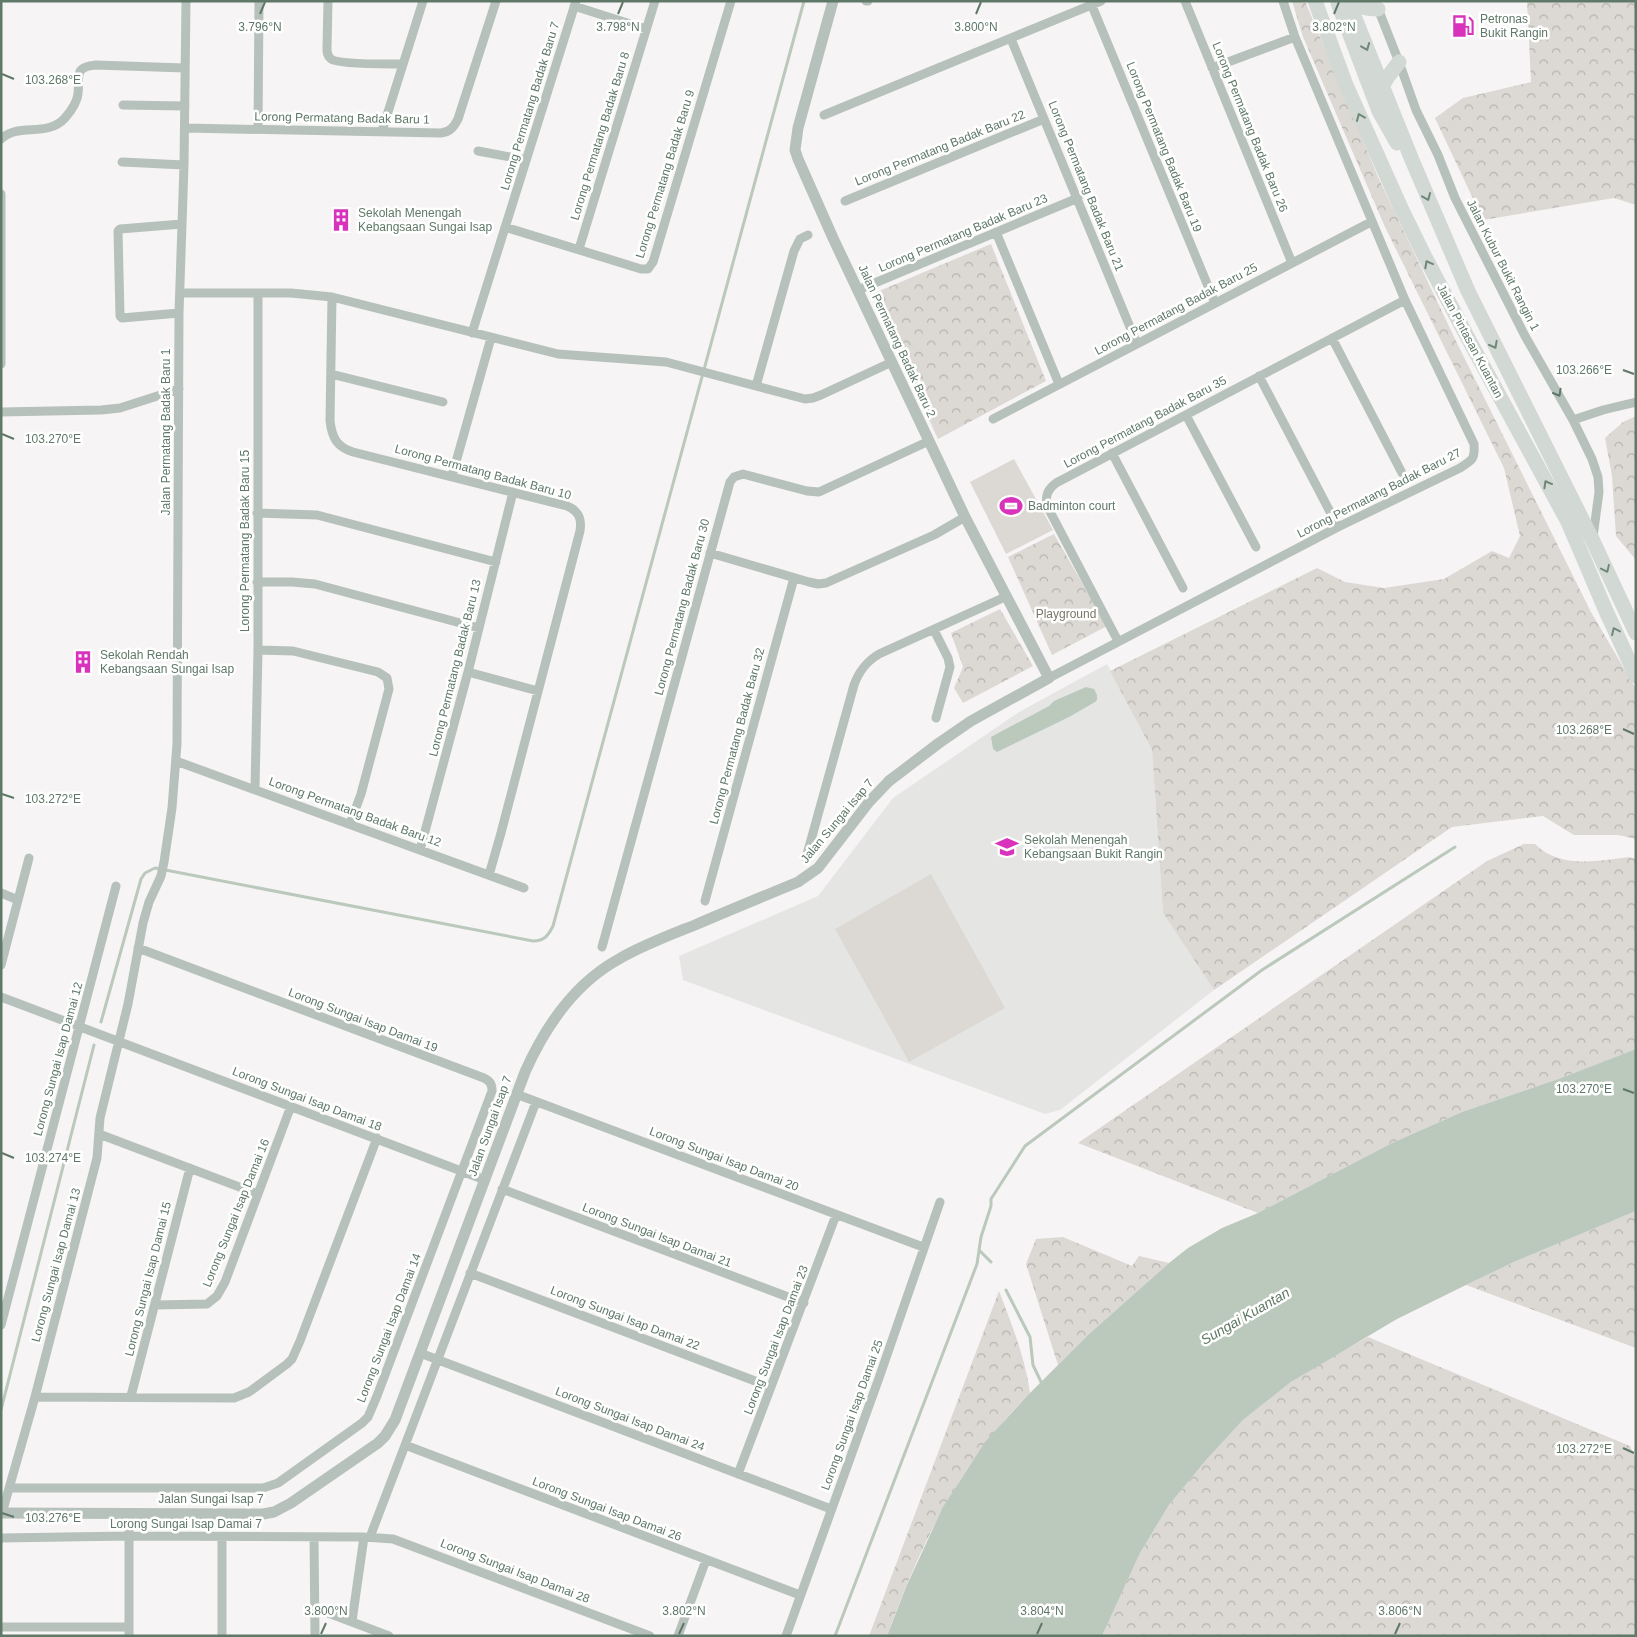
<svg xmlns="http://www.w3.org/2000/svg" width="1637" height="1637" font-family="Helvetica,sans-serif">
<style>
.built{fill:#e5e6e4}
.forest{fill:url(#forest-crowns)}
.pitch{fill:#dcd8d4}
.water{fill:#bac9bc}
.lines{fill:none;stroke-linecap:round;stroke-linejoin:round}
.stream{stroke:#bac9bc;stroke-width:3}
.minor{stroke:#b7c1bb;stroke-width:9}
.tertiary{stroke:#b7c1bb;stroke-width:11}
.trunk{stroke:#d2d9d5;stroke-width:15}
.oneway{stroke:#708778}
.oneway2{stroke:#5f7868}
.ticks{fill:none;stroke:#5f7868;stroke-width:2}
.labels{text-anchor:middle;stroke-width:5;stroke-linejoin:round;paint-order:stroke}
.poi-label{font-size:12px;fill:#5f7868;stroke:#fff;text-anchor:start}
.street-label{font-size:12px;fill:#5f7868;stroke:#fff}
.park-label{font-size:12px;fill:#7b7666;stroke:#fff}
.water-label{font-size:14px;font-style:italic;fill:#5f7864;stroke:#fff}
.ticks-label{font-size:12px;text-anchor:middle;fill:#5f7868;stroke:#fff;stroke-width:5;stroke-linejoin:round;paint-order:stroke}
</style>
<defs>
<pattern id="forest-crowns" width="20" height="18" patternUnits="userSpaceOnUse" patternTransform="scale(1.25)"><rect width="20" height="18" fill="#dcd8d4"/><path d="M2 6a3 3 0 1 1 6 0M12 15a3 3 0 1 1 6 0" fill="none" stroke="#b6b4b0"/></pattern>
</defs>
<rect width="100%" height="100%" fill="#f7f4f5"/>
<!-- built -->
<path class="built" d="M 1107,664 L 1152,750 L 1163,913 L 1214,990 L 1060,1110 L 1045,1114 L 683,980 L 679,956 L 818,896 L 893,798 L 1019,712 Z"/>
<!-- forest -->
<path class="forest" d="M 1292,1 L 1305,1 L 1378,177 L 1456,341 L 1591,612 L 1636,689 L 1636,839 L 1618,835 L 1574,835 L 1543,816 L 1452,827 L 1214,990 L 1163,913 L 1152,750 L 1110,671 L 1317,568 L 1345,582 L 1384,588 L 1444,579 L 1492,551 L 1509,558 L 1520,536 L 1504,468 L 1385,227 L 1303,37 Z
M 1527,1 L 1636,1 L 1636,205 L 1614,198 L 1483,220 L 1435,118 L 1463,98 L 1531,82 Z
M 991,244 L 1046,381 L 938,439 L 872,294 Z
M 1636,416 L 1636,560 L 1616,536 L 1612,476 L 1605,438 L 1623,422 Z
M 1054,534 L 1107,626 L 1052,655 L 1008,557 Z
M 1000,609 L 1033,666 L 963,703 L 954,688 L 963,667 L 951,633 Z
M 1524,844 L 1535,844 C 1560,869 1597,861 1629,857 L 1636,859 L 1636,1049 L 1561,1078 L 1462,1112 L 1392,1143 L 1258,1213 L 1078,1143 L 1487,861 Z
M 1636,1211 L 1636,1348 L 1466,1285 L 1514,1262 Z
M 1063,1237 L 1132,1266 L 1139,1256 L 1169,1263 L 1089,1334 L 1058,1365 L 1026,1264 L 1036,1239 Z
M 999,1291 C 1012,1325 1025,1357 1030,1393 C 961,1460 919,1547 887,1636 L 869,1636 Z
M 1368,1337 L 1630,1446 L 1636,1459 L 1636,1636 L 1102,1636 L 1140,1553 L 1169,1505 L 1207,1459 L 1243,1420 L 1291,1382 L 1328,1359 Z"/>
<!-- pitch -->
<path class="pitch" d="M 1014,459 L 1053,530 L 1006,554 L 970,482 Z
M 931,874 L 1005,1008 L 909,1062 L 835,929 Z"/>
<!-- water -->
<path class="water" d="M 1086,687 L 1094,689 L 1097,695 L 1097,700 L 1095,702 L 1069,717 L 997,752 L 993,749 L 991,737 L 1049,706 L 1054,701 Z
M 1636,1049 L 1636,1211 L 1514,1262 L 1466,1285 L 1397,1319 L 1291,1382 L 1243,1420 L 1207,1459 L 1169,1505 L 1140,1553 L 1102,1636 L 887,1636 L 906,1587 L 943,1507 L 985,1442 L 1026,1397 L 1089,1334 L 1169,1263 L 1188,1248 L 1222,1228 L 1258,1213 L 1392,1143 L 1462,1112 L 1561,1078 Z"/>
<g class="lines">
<!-- stream -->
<path class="stream" d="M 101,1022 L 141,879 L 145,873 L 155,868 L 533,941 C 544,941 548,936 553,926 L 804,1
M 979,1250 L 991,1262
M 1006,1290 L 1030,1337 L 1033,1365 L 1042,1384
M 1,1410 L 94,1045
M 835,1636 L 977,1264 L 981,1237 L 991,1206 L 991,1199 L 1025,1146 L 1262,970 L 1455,847"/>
<!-- minor -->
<path class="minor" d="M 328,1 L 327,48 C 327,52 327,56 331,59 C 339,65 391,64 403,64
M 866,1 L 868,1
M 1090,1 L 1215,303
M 1185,1 L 1292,263
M 1375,1 L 1399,62 L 1416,110 L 1438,155 L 1455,198 L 1525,336 L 1573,420 L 1592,459 L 1598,477 L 1599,492 L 1593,537
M 574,6 L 646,29
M 1011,39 L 1137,344
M 1212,68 L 1295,37
M 123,105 L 185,106
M 824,115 L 1101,1
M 185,128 L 441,133 C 450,132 454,127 458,119 L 496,1
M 258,129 L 259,1
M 382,131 L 423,1
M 1,139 C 18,122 47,138 65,118 C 71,111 77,103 78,94 C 80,76 73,67 96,65 L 185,68
M 478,151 L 526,160
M 122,162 L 184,165
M 1,194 L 1,364
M 845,201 L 1044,119
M 505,227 L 641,269 L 648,269 L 653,262 L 731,1
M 996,232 L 1059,384
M 579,249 L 655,1
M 858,290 L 1078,198
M 180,293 L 291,293 L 332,297 L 558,354 L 666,362 L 805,399 L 813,398 L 821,395 L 892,362
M 332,297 L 330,421 C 332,438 337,447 353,452 L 567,506 C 579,511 582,519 580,531 L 501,833 L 489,875
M 179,313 L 122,318 L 120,316 L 118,231 L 120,229 L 182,224
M 472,333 L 576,1
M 1332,338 L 1402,473
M 331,374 L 443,402
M 1259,376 L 1338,527
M 756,386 L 794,251 L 800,239 L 808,235
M 1,412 L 101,410 L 120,408 L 179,389
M 1186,415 L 1256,547
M 993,419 L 1371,222
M 1573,420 L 1603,410 L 1636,402
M 1112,453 L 1183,588
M 452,476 L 491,338
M 257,513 L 317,515 L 496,562
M 710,553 L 809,582 L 818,584 L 826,583 L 934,535 L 965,517
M 257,582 L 292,582 L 315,584 L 479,628
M 934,630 L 948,658 L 950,667 L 936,718
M 1118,641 L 1047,506 C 1045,495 1048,489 1056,483 L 1405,300
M 258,650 L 293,651 L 378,672 L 387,678 L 389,689 L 361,794 L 350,824
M 468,672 L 538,691
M 1049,678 L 1338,527 L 1460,468 C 1473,460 1475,459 1474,444 L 1405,300 L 1295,37 L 1283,1
M 176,761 L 524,888
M 255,788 L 258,650 L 258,293
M 420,850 L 468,672 L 513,492
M 806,858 L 854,685 C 859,671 866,662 879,654 L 1005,597
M 1,893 L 18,900
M 705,901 L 794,578
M 602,947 L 730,482 L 734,477 L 743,474 L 807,491 L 819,492 L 929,441
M 1,965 L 29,858
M 1,997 L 485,1180
M 516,1094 L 923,1247
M 99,1134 L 258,1194
M 502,1189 L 804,1303
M 470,1273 L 771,1387
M 155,1305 L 207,1304 L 217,1296 L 225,1282 L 291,1106
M 1,1325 L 116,886
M 420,1353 L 831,1509
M 131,1396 L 190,1168
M 35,1397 L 234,1398 L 249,1392 L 287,1364 L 292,1359 L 300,1341 L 377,1138
M 405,1445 L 800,1595
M 738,1474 L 836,1215
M 9,1488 L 263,1488 L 278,1483 L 362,1423 L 368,1417 L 377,1396 L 492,1091 C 492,1084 490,1081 484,1078 L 138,948
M 2,1513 L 35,1397 L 97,1158 L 100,1118 L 128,1004 L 143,923 L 149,902 L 161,876 L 164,862 L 172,808 L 177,744 L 179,313 L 184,165 L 186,1
M 314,1537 L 315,1636
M 370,1537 L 536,1102
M 1,1538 L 129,1536 L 364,1537 L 393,1539 L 650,1636
M 315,1608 L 389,1636
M 352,1621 L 364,1537
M 1,1627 L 129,1627
M 129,1636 L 129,1513
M 222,1636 L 222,1537
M 678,1636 L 706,1560
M 786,1636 L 879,1378 L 940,1202"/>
<!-- tertiary -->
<path class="tertiary" d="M 1,1513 L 263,1514 L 274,1512 L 291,1503 L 378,1443 L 385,1436 L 395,1420 L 525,1072 C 545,1027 575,983 619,959 C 643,945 670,935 695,925 C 730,910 764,896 798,882 L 818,868 L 869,802 L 889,781 L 939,743 L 971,721 L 1049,678 L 965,517 L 833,238 L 798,159 L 795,150 L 798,128 L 833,1"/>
<!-- trunk -->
<path class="trunk" d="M 1315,1 L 1346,85 L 1401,208 L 1424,255 L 1469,340 L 1568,522 L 1606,611 L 1636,676
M 1348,1 L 1412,160 L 1468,291 L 1592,539 L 1636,633
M 1348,1 C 1359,7 1366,9 1378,9
M 1338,3 L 1379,111 L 1397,143
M 1382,87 L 1387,78 L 1399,62"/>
</g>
<!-- one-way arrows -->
<defs><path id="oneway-chevron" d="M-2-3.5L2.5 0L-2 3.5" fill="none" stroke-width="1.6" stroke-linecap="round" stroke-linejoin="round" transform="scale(1.25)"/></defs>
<g class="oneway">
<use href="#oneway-chevron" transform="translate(1366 47) rotate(68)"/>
<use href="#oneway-chevron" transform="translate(1360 117) rotate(-113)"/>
<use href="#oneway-chevron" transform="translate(1427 197) rotate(67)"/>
<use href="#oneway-chevron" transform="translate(1428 264) rotate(-118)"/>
<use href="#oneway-chevron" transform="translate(1494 345) rotate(62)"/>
<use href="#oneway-chevron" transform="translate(1547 484) rotate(-119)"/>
<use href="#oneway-chevron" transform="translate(1606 569) rotate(65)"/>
<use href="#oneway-chevron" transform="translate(1615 631) rotate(-115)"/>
</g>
<use class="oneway2" href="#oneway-chevron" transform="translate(1558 393) rotate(60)"/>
<!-- ticks -->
<path class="ticks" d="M 260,14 L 265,2M 618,14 L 623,2M 976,14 L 981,2M 1334,14 L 1339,2M 2,74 L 14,79M 1623,370 L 1634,374M 2,434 L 14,439M 1623,729 L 1634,734M 2,794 L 14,798M 1623,1089 L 1634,1093M 2,1153 L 14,1158M 1623,1448 L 1634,1453M 2,1513 L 14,1517M 321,1634 L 326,1623M 679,1634 L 684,1623M 1037,1634 L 1042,1623M 1395,1634 L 1400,1623"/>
<!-- icons -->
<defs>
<symbol id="fuel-bare" viewBox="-9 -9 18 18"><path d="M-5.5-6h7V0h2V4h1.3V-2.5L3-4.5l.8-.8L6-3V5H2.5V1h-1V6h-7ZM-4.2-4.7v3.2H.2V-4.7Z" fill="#d933bd" stroke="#fff" stroke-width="2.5" paint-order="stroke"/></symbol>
<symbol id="building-bare" viewBox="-9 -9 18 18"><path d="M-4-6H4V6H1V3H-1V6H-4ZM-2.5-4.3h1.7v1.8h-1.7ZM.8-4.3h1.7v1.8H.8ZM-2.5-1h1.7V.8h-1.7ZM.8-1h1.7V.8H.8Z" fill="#d933bd" stroke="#fff" stroke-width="2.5" paint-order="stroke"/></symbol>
<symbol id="stadium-bare" viewBox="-9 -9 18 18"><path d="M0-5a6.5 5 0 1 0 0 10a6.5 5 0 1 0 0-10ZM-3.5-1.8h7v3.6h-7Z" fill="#d933bd" stroke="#fff" stroke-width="2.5" paint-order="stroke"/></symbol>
<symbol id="school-bare" viewBox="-9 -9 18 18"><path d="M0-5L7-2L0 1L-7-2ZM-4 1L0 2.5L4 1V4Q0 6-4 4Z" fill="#d933bd" stroke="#fff" stroke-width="2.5" paint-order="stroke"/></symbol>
</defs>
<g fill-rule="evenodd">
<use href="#fuel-bare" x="1447" y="10" width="32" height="32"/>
<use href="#building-bare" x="325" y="204" width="32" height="32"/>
<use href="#stadium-bare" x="995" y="490" width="32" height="32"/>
<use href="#building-bare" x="67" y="646" width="32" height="32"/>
<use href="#school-bare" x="991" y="831" width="32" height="32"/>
</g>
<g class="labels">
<!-- poi labels -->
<g class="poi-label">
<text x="1480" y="23">Petronas<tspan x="1480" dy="14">Bukit Rangin</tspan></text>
<text x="358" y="217">Sekolah Menengah<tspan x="358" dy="14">Kebangsaan Sungai Isap</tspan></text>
<text x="1028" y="510">Badminton court</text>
<text x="100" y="659">Sekolah Rendah<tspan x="100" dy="14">Kebangsaan Sungai Isap</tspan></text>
<text x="1024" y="844">Sekolah Menengah<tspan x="1024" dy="14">Kebangsaan Bukit Rangin</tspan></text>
</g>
<!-- street labels -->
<g class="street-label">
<text transform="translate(530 106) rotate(-73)" y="4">Lorong Permatang Badak Baru 7</text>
<text transform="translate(342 118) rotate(1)" y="4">Lorong Permatang Badak Baru 1</text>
<text transform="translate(1250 127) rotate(68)" y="4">Lorong Permatang Badak Baru 26</text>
<text transform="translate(600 136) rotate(-73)" y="4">Lorong Permatang Badak Baru 8</text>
<text transform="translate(1164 147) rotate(68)" y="4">Lorong Permatang Badak Baru 19</text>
<text transform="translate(940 148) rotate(-22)" y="4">Lorong Permatang Badak Baru 22</text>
<text transform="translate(665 174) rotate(-73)" y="4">Lorong Permatang Badak Baru 9</text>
<text transform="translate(1086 186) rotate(68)" y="4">Lorong Permatang Badak Baru 21</text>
<text transform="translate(963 233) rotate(-23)" y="4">Lorong Permatang Badak Baru 23</text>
<text transform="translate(1503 265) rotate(63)" y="4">Jalan Kubur Bukit Rangin 1</text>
<text transform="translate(1176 309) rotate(-28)" y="4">Lorong Permatang Badak Baru 25</text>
<text transform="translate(897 341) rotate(65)" y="4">Jalan Permatang Badak Baru 2</text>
<text transform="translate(1470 341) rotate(62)" y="4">Jalan Pintasan Kuantan</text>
<text transform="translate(1145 422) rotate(-28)" y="4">Lorong Permatang Badak Baru 35</text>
<text transform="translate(166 432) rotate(-90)" y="4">Jalan Permatang Badak Baru 1</text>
<text transform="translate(483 472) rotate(15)" y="4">Lorong Permatang Badak Baru 10</text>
<text transform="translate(1379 493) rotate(-27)" y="4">Lorong Permatang Badak Baru 27</text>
<text transform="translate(245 541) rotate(-90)" y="4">Lorong Permatang Badak Baru 15</text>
<text transform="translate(682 607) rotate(-75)" y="4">Lorong Permatang Badak Baru 30</text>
<text transform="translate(455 668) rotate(-76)" y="4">Lorong Permatang Badak Baru 13</text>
<text transform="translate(737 736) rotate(-75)" y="4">Lorong Permatang Badak Baru 32</text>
<text transform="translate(355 812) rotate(20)" y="4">Lorong Permatang Badak Baru 12</text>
<text transform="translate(837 821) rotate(-50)" y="4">Jalan Sungai Isap 7</text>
<text transform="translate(363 1020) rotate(21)" y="4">Lorong Sungai Isap Damai 19</text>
<text transform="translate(58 1059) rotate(-75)" y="4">Lorong Sungai Isap Damai 12</text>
<text transform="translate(307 1099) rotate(21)" y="4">Lorong Sungai Isap Damai 18</text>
<text transform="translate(490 1126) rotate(-70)" y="4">Jalan Sungai Isap 7</text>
<text transform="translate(724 1159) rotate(21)" y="4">Lorong Sungai Isap Damai 20</text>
<text transform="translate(236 1213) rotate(-68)" y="4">Lorong Sungai Isap Damai 16</text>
<text transform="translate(657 1235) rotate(21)" y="4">Lorong Sungai Isap Damai 21</text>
<text transform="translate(56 1265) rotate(-75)" y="4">Lorong Sungai Isap Damai 13</text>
<text transform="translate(148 1279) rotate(-76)" y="4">Lorong Sungai Isap Damai 15</text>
<text transform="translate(625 1318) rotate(21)" y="4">Lorong Sungai Isap Damai 22</text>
<text transform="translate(389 1328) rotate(-69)" y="4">Lorong Sungai Isap Damai 14</text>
<text transform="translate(776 1340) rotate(-69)" y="4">Lorong Sungai Isap Damai 23</text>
<text transform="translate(852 1415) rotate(-70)" y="4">Lorong Sungai Isap Damai 25</text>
<text transform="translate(630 1419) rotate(21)" y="4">Lorong Sungai Isap Damai 24</text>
<text x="211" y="1503">Jalan Sungai Isap 7</text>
<text transform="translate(607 1509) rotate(21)" y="4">Lorong Sungai Isap Damai 26</text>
<text x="186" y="1528">Lorong Sungai Isap Damai 7</text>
<text transform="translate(515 1571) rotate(21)" y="4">Lorong Sungai Isap Damai 28</text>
</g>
<!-- park labels -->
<g class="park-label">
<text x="1066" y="618">Playground</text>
</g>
<!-- water labels -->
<g class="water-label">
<text transform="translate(1245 1316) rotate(-30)" y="5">Sungai Kuantan</text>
</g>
</g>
<g class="ticks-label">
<text x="260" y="31">3.796°N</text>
<text x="618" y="31">3.798°N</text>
<text x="976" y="31">3.800°N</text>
<text x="1334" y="31">3.802°N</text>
<text x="53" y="84">103.268°E</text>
<text x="1584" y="374">103.266°E</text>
<text x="53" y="443">103.270°E</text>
<text x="1584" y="734">103.268°E</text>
<text x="53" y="803">103.272°E</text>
<text x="1584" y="1093">103.270°E</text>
<text x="53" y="1162">103.274°E</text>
<text x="1584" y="1453">103.272°E</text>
<text x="53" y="1522">103.276°E</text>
<text x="326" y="1615">3.800°N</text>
<text x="684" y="1615">3.802°N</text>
<text x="1042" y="1615">3.804°N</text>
<text x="1400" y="1615">3.806°N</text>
</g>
<!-- border -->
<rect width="1637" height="1637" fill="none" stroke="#5f7868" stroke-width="5"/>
</svg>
